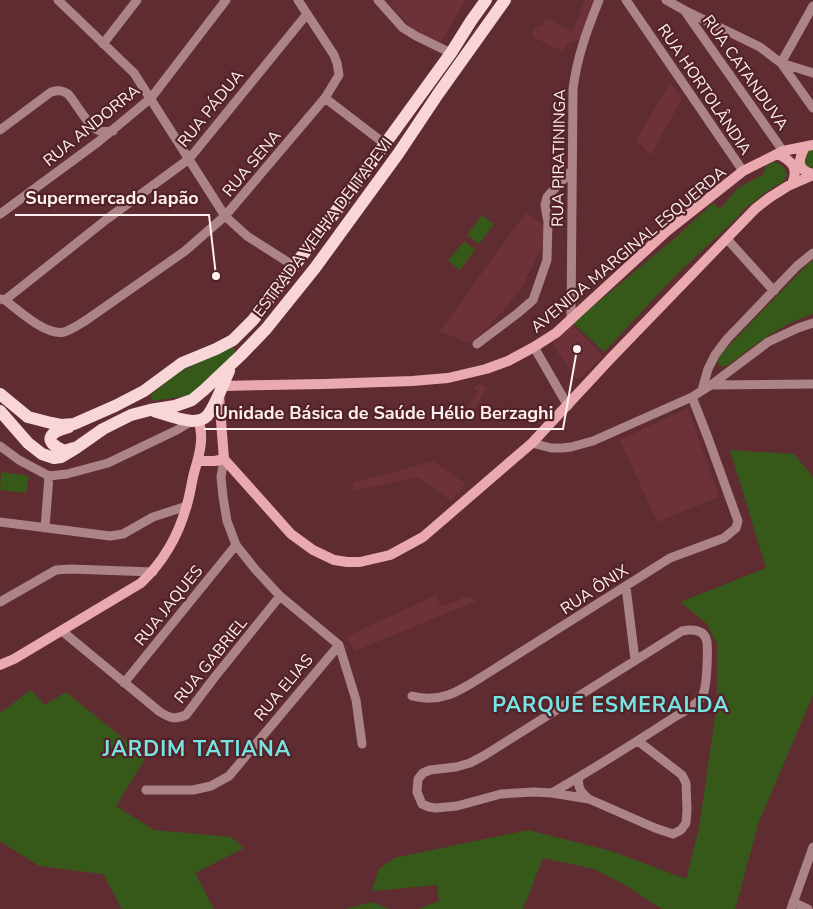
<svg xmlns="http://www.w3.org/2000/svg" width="813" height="909" font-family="'Nunito Sans',sans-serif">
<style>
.built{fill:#6d3239}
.green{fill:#36591a}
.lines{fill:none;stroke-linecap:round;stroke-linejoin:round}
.minor{stroke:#ac8386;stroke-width:9}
.secondary{stroke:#eaa9ae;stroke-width:10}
.primary{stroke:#f8d6d8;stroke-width:12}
.labels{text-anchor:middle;stroke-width:4.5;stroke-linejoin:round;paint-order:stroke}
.street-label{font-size:16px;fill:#fdf0f0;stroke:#532228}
.district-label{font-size:21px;font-weight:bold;letter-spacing:1px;fill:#78e4e2;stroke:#532228}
.leader{fill:none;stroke:#fdf0f0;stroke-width:2}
.callout-dot{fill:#fdf0f0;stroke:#532228;stroke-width:2}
.callout-label{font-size:18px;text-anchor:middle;font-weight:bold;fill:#fdf0f0;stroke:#532228;stroke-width:4.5;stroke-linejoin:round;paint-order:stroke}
</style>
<rect width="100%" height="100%" fill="#5f2c32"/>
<!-- built -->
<path class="built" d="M 392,0 L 465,0 L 441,43 L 414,31 L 390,4 Z
M 585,0 L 596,0 L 582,38 L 566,45 L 564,51 L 562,51 L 533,37 L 533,28 L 543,25 L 545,18 L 573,31 Z
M 670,83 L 682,98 L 651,155 L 636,140 Z
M 526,212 L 545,226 L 542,247 L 521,289 L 501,313 L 476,338 L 468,343 L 440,331 Z
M 572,324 L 600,353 L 602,356 L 578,380 L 558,353 L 553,343 Z
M 478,384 L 487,388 L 468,419 L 462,416 L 478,391 L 473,388 Z
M 688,408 L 719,497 L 657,522 L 620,440 Z
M 432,461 L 466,484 L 451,501 L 418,477 L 353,491 L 354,482 L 392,473 Z
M 436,595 L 441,607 L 468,596 L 476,601 L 355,651 L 346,637 Z"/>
<!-- green -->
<path class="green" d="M 810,150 L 813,150 L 813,168 L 808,167 L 804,163 L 807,151 Z
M 776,162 L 784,167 L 787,175 C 784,180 782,185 776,185 L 743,210 L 739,216 L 676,275 L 604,352 L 573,323 L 675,238 L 713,203 L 720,209 L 738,188 L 764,174 L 765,167 L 771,163 Z
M 482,215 L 494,224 L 479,244 L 467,235 Z
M 464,241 L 475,250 L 460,270 L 448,261 Z
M 813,260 L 813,314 C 780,324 754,346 727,366 C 720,368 716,363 718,357 L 798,274 L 809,263 Z
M 232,345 L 236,353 L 192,395 L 153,401 L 150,395 L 179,372 Z
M 730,450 L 794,454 L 813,477 L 813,695 L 759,822 L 735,909 L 662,909 L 625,885 L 594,869 L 543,858 L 523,909 L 418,909 L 439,901 L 437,885 L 372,891 L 378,870 L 394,858 L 528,830 L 611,851 L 686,879 L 699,828 L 717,703 L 717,644 L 707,624 L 680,602 L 766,568 Z
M 1,472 L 29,476 L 26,493 L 0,490 Z
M 31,690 L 45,705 L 66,692 L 146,757 L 116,806 L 154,830 L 231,837 L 244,848 L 195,873 L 214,909 L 122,909 L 103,874 L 39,866 L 0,841 L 0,713 Z
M 372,902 L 390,909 L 345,909 Z"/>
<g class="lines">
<!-- minor -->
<path class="minor" d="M 58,0 L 134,73 L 225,216 L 247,236 L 294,266
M 378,0 L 403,28 L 416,36 L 451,53
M 626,0 L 743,171
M 666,0 L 684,10 L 760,47 L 781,63 L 813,73
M 684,10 L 783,151
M 103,44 L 137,0
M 781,63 L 813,6
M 781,63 L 813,108
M 325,98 L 385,144
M 0,130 L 51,92 C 58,90 62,90 68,94 C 77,104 88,127 100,131 C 104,132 109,131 113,131
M 0,214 L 98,142 L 151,98 L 226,0
M 727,239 L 774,291
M 0,299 L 5,300 C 19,311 46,336 64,332 C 71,330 78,325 85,321 L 185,251 L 225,216 L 325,98 L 339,75 L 337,63 L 334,55 L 298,0
M 5,300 L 107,219 L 189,159 L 307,14
M 571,320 L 573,89 C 577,57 587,30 599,0
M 477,344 L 518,313 L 533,300 L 547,260 L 548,222 L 545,205 L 547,197 L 572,170
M 534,347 L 568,406
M 711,385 L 813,384
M 702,390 L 708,369 L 715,355 L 727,339 L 797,266 L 813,253
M 532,443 L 551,448 L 562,448 L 571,447 L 593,441 L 692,397 L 711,385 L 768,342 L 798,328 L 813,323
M 0,446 L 19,460 L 49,476 L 67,474 L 108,463 L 177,430 L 192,421
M 224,459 L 221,477 L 223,497 L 227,521 L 236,545 L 255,569 L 280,596 L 339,645 L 356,700 L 362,744
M 0,522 L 110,536 L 123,534 L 153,517 L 187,506
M 45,528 L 49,476
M 626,587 L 635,660
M 0,602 L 56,570 L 71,569 L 153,572
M 62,631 L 160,712 C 170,718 174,720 186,715 L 214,678 L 280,596
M 124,683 L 236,545
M 412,696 C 444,704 462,689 488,673 L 670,558 L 724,538 L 736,528 L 738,521 L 708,438 L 692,397
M 579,777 C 577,787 581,793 589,799
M 146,790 L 193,790 L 211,786 L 229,776 L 339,645
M 552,793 C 593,769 633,744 673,718 C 681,713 699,704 703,695 C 707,685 708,653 707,642 C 705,629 692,629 682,631 L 485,755 L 470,763 L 456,767 L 430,770 L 423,773 L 418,779 L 417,792 L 422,804 L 429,807 L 436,808 L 457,806 L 501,794 L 534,792 L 552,793 L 589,799 L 655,828 L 673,834 L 681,830 L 686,823 L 687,810 L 686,783 L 682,775 L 638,741
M 793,902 L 808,909
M 791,909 L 813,847"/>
<!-- secondary -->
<path class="secondary" d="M 805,147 C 798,160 796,170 813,174
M 778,154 C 792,161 799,168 792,184
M 222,386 L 324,384 L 412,381 L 448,378 L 486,369 L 508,361 L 534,347 L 556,333 L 667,231 L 743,171 L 783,151 L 813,145
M 219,395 L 224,459
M 224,459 L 291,534 L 313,550 L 334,560 L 347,562 L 360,562 L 390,555 L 423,537 L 532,443 L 611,358 L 755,209 L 769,198 L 788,186 L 813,175
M 198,461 L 215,461 L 224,459
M 0,665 L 14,659 L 141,583 C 162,563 178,536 186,508 C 190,496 191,485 194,473 C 199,456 205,437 198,420"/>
<!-- primary -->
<path class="primary" d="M 0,394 L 28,417 L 51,423 L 61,425 L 74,424 L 115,406 L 144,391 L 182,363 L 216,349 L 233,340 L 253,320 L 340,206 L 451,53 L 471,21 L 486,0
M 0,411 L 28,443 L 42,454 L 54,458 L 61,457 L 76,448 L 103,429 L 131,415 L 150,410 L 175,406 L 192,400 L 204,390 L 241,355 L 266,329 L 315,268 L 398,154 L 438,94 L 505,0
M 154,411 C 167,415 179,420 192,421 C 197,421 203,420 207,416 C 215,407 223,384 229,371
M 69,427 C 64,429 57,430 53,434 C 45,442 58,448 64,451 L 74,448"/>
</g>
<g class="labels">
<!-- street labels -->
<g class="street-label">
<text transform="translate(746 72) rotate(55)" y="6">RUA CATANDUVA</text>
<text transform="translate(705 89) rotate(56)" y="6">RUA HORTOLÂNDIA</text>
<text transform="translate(210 108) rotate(-51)" y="6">RUA PÁDUA</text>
<text transform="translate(91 125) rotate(-39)" y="6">RUA ANDORRA</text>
<text transform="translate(558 158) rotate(-89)" y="6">RUA PIRATININGA</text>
<text transform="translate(251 163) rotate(-50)" y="6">RUA SENA</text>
<text transform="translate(322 227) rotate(-53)" y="6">ESTRADA VELHA DE ITAPEVI</text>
<text transform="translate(628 249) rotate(-40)" y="6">AVENIDA MARGINAL ESQUERDA</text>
<text transform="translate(594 589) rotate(-33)" y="6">RUA ÔNIX</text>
<text transform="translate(168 605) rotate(-51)" y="6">RUA JAQUES</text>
<text transform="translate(210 660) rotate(-51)" y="6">RUA GABRIEL</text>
<text transform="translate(283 687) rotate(-50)" y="6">RUA ELIAS</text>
</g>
<!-- district labels -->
<g class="district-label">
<text x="611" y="712">PARQUE ESMERALDA</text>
<text x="197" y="756">JARDIM TATIANA</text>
</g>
</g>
<!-- callouts -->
<path class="leader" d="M216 276L209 215H15M577 349L563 429H204"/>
<g class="callout-dot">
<circle cx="216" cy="276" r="5"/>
<circle cx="577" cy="349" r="5"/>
</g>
<g class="callout-label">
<text x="112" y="204">Supermercado Japão</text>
<text x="384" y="419">Unidade Básica de Saúde Hélio Berzaghi</text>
</g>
</svg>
